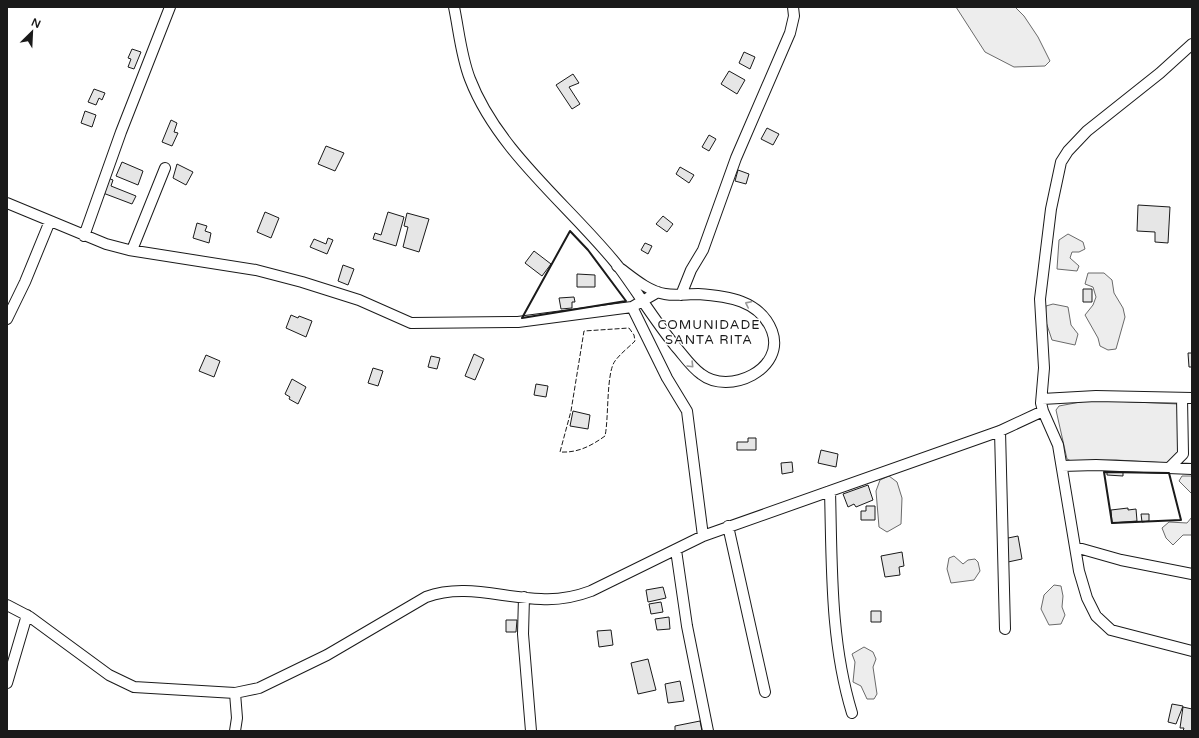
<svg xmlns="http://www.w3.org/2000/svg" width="1199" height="738" font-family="'Varela Round',sans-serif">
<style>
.built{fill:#ededed;stroke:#6a6a6a}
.building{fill:#e6e6e6;stroke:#1a1a1a}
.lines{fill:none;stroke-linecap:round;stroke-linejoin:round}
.street-casing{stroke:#1a1a1a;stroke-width:12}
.street{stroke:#fff;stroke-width:10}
.fence{stroke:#1a1a1a;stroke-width:1;stroke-dasharray:5 2;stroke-linecap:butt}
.wall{stroke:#1a1a1a;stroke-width:2}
.oneway{stroke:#989898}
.labels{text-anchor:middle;stroke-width:3;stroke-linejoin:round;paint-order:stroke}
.quarter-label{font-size:13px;letter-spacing:1px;fill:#1a1a1a;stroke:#fff}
</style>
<rect width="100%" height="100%" fill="#fff"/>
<!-- built -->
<path class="built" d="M 956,7 L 1015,7 L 1024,16 L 1038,37 L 1050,61 L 1045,66 L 1014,67 L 985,52 Z
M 1068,234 L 1083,242 L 1085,249 L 1079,252 L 1072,252 L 1070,258 L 1079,266 L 1077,271 L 1057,269 L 1059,240 Z
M 1088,273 L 1104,273 L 1112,280 L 1114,293 L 1123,308 L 1125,317 L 1116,349 L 1108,350 L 1100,346 L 1098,338 L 1085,315 L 1093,305 L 1096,297 L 1093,287 L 1085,284 Z
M 1053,304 L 1068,307 L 1071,325 L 1078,334 L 1075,345 L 1052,340 L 1045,319 L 1046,306 Z
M 1091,400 L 1178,404 L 1180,451 L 1168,463 L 1116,460 L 1071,461 L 1067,459 L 1056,410 L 1059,406 Z
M 889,476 L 897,482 L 902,498 L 901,524 L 887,532 L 879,527 L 876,491 L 880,480 Z
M 1182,476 L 1192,476 L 1192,494 L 1179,481 Z
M 1192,517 L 1192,535 L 1183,535 L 1173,545 L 1166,538 L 1162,528 L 1169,522 L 1187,523 Z
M 954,556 L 963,564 L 968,560 L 975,559 L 978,562 L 980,571 L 974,580 L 951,583 L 947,569 L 949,558 Z
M 1054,585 L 1061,586 L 1063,596 L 1062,607 L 1065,615 L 1061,624 L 1049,625 L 1041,609 L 1044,595 Z
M 864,647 L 873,652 L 876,659 L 873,667 L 877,694 L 874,699 L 867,699 L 861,686 L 853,682 L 855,662 L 852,654 Z"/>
<!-- building -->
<path class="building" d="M 132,49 L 141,52 L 134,69 L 128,67 L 131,59 L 128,58 Z
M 744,52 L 755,57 L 750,69 L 739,63 Z
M 729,71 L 745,80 L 737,94 L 721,84 Z
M 573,74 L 579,83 L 569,87 L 580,104 L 572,109 L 556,85 Z
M 94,89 L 105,93 L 102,100 L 99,98 L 96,105 L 88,102 Z
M 85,111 L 96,115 L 92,127 L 81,123 Z
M 171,120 L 177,123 L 174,132 L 178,133 L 172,146 L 162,142 Z
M 767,128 L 779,134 L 773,145 L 761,139 Z
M 709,135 L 716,139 L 709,151 L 702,147 Z
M 326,146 L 344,153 L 335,171 L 318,164 Z
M 122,162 L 143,171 L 138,185 L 116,176 Z
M 177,164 L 193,172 L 186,185 L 173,178 Z
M 680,167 L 694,175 L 689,183 L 676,174 Z
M 738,170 L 749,174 L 746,184 L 735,181 Z
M 108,178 L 113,180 L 111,186 L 136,196 L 132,204 L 103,193 Z
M 1138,205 L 1170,207 L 1168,243 L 1155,242 L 1155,232 L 1137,231 Z
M 265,212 L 279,218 L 271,238 L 257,232 Z
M 388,212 L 404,217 L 396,246 L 373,239 L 375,233 L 381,235 Z
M 407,213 L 429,219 L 419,252 L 403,247 L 408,227 L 404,226 Z
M 663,216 L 673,224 L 667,232 L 656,224 Z
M 197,223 L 207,226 L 205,231 L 211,233 L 209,243 L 193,238 Z
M 328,238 L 333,240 L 327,254 L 310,247 L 314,239 L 326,244 Z
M 645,243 L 652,246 L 648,254 L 641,250 Z
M 534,251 L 551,264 L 542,276 L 525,263 Z
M 343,265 L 354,269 L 348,285 L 338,281 Z
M 577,274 L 595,275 L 595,287 L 577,287 Z
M 1083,289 L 1092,289 L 1092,302 L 1083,302 Z
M 574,297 L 575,302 L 572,302 L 572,308 L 561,309 L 559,298 Z
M 291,315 L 298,318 L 299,316 L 312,321 L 306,337 L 286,328 Z
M 1188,353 L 1192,353 L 1192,367 L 1189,367 Z
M 474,354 L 484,359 L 475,380 L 465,376 Z
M 206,355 L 220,361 L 214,377 L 199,371 Z
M 431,356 L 440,358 L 437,369 L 428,367 Z
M 373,368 L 383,371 L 378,386 L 368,383 Z
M 292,379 L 306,387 L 298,404 L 289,399 L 290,397 L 285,394 Z
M 536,384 L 548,386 L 546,397 L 534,395 Z
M 573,411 L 590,415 L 588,429 L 570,426 Z
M 748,438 L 756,438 L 756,450 L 737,450 L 737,442 L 748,442 Z
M 821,450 L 838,454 L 836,467 L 818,463 Z
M 792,462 L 793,472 L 782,474 L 781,463 Z
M 1107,472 L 1123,472 L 1123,476 L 1107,475 Z
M 868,485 L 873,500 L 856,507 L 854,504 L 848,507 L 843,494 Z
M 866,506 L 875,506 L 875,520 L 861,520 L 861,511 L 866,511 Z
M 1128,508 L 1128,510 L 1136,509 L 1137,521 L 1112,523 L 1111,510 Z
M 1141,514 L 1149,514 L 1149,521 L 1142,522 Z
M 1018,536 L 1022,559 L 1008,562 L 1003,539 Z
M 902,552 L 904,566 L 899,567 L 900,575 L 885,577 L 881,556 Z
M 663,587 L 666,598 L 648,602 L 646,590 Z
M 661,602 L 663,612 L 651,614 L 649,604 Z
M 871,611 L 881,611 L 881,622 L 871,622 Z
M 669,617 L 670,629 L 657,630 L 655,619 Z
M 506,620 L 517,620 L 516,632 L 506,632 Z
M 611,630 L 613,645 L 599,647 L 597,631 Z
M 648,659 L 656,690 L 638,694 L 631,663 Z
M 680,681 L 684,701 L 668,703 L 665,684 Z
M 1172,704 L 1183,706 L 1176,724 L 1168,722 Z
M 1183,707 L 1192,709 L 1192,731 L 1183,731 L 1184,728 L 1180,728 Z
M 700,721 L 702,731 L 675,731 L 675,726 Z"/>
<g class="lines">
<defs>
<path id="street" d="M 454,7 C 459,31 461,56 470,79 C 498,152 570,206 618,266 C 638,293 655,321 676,347 C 684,356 691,367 701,374 C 729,396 786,369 772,331 C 760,300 727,296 698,294 C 687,294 675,296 665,294 C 647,291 631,276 617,266
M 7,203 L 106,244 L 129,250 L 256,270 L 302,282 L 359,300 L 411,323 L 518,322 L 632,307 L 658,292
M 84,236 L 121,132 L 170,7
M 132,250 L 165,168
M 681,295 L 691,270 L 703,250 L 736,158 L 790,33 L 794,16 L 793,7
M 632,307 L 667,378 L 687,411 L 703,536
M 7,319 L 25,282 L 50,221
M 1042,399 L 1096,396 L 1192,398
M 1043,411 L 1058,445 L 1079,571 L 1087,598 L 1096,616 L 1111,630 L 1192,651
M 1000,431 L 1005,629
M 1062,466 L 1096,465 L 1192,469
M 1170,467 L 1183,454 L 1182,398
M 830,491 C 832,565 830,641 852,713
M 728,526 L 765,692
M 1075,547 L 1121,560 L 1192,574
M 676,550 L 687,626 L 708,731
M 524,597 L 523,634 L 531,731
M 7,605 L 30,617 L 109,675 L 134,687 L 235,693
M 7,683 L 27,615
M 235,731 L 237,718 L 235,693 L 259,688 L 327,655 L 426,597 C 464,583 502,598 541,599 C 558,600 575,597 591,591 L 703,536 L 1000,431 L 1043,411 L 1041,403 L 1044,368 L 1040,299 L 1051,209 L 1061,162 L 1068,151 L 1087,131 L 1160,73 L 1192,44"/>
</defs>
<!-- street casing -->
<use href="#street" class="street-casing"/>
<!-- street -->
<use href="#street" class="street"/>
<!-- fence -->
<path class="fence" d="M 629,328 L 634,335 L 635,341 C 629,347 620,354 615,361 C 606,373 609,418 605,436 C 591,446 578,453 560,452 L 571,411 L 584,331 Z"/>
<!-- wall -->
<path class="wall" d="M 570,231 L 588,250 L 626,301 L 522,318 Z
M 1104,472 L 1169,473 L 1181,520 L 1112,523 Z"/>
</g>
<!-- one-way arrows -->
<defs><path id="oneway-chevron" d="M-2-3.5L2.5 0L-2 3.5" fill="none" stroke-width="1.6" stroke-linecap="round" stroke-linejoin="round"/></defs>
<g class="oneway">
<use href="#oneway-chevron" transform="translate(748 304) rotate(-154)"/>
<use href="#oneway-chevron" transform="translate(691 365) rotate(46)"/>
</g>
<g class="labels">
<!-- quarter labels -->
<g class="quarter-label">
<text x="709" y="329">COMUNIDADE<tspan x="709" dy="15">SANTA RITA</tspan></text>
</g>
</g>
<!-- border -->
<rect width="1199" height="738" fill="none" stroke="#1a1a1a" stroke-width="16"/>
<!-- north arrow -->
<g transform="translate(32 32) rotate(24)" stroke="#ffffff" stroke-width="3" paint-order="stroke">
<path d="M0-3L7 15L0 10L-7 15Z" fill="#1a1a1a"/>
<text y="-6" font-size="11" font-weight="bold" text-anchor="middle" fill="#1a1a1a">N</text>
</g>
</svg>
